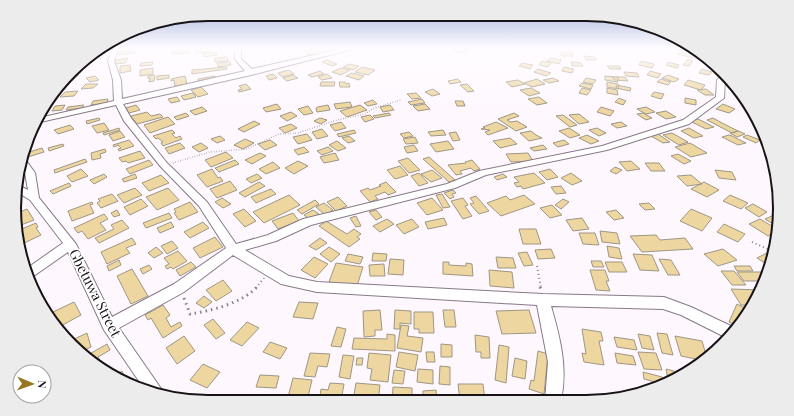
<svg xmlns="http://www.w3.org/2000/svg" width="794" height="416" font-family="'Playfair Display',serif">
<style>
.building{fill:#eed6a1;stroke:#9e9684}
.lines{fill:none;stroke-linecap:round;stroke-linejoin:round}
.street-casing{stroke:#887988;stroke-width:2}
.path-far2{stroke:#898389;stroke-width:1.5;stroke-dasharray:0.5 2;stroke-linecap:butt}
.path-far1{stroke:#898389;stroke-width:2;stroke-dasharray:1 3;stroke-linecap:butt}
.path{stroke:#898389;stroke-width:3;stroke-dasharray:1.5 4;stroke-linecap:butt}
.street{fill:#fff;fill-rule:evenodd}
.labels{text-anchor:middle;stroke-width:3.5;stroke-linejoin:round;paint-order:stroke}
.near-street-label{font-size:14px;fill:#181217;stroke:#fff}
.rim{fill:none;stroke:#181217;stroke-width:2}
</style>
<rect width="100%" height="100%" fill="#fef8fe"/>
<!-- building -->
<path class="building" d="M 132,48 L 128,52 L 135,51 L 134,53 L 117,55 L 119,49 Z
M 211,48 L 210,52 L 195,53 L 196,49 Z
M 304,48 L 309,48 L 313,55 L 308,55 Z
M 457,48 L 471,48 L 462,53 L 453,50 Z
M 188,49 L 188,53 L 172,54 L 172,51 Z
M 217,52 L 217,55 L 204,57 L 204,53 Z
M 560,52 L 571,52 L 573,56 L 562,56 Z
M 680,52 L 697,56 L 700,57 L 698,59 L 677,54 Z
M 584,56 L 595,57 L 596,60 L 586,60 Z
M 227,57 L 228,61 L 215,62 L 215,58 Z
M 128,58 L 125,63 L 115,64 L 116,60 Z
M 550,58 L 561,60 L 559,64 L 547,61 Z
M 688,59 L 693,61 L 689,66 L 683,65 Z
M 327,60 L 337,64 L 332,66 L 322,62 Z
M 542,61 L 551,63 L 548,67 L 539,65 Z
M 641,61 L 654,64 L 652,68 L 639,65 Z
M 153,62 L 152,65 L 140,66 L 141,63 Z
M 230,62 L 231,65 L 218,67 L 217,63 Z
M 571,62 L 581,63 L 583,66 L 572,66 Z
M 668,62 L 679,65 L 677,68 L 666,65 Z
M 522,63 L 533,65 L 530,69 L 519,66 Z
M 349,64 L 359,66 L 353,70 L 343,67 Z
M 130,65 L 131,71 L 120,73 L 120,66 Z
M 607,66 L 619,66 L 621,69 L 610,69 Z
M 227,67 L 227,69 L 192,74 L 192,70 Z
M 362,67 L 375,70 L 368,75 L 355,72 Z
M 564,67 L 574,69 L 572,73 L 562,71 Z
M 153,68 L 153,74 L 140,76 L 140,70 Z
M 341,68 L 350,70 L 341,75 L 332,72 Z
M 538,69 L 551,73 L 546,76 L 534,72 Z
M 702,69 L 712,72 L 709,75 L 699,73 Z
M 289,70 L 294,74 L 282,77 L 278,73 Z
M 320,71 L 324,74 L 312,77 L 308,75 Z
M 650,71 L 661,74 L 658,78 L 647,75 Z
M 624,72 L 637,73 L 639,77 L 626,76 Z
M 352,73 L 364,76 L 359,80 L 346,76 Z
M 273,74 L 277,78 L 269,80 L 266,76 Z
M 327,74 L 332,78 L 322,80 L 318,77 Z
M 70,75 L 79,75 L 72,80 L 65,80 Z
M 155,75 L 154,81 L 149,82 L 150,78 L 148,78 L 148,76 Z
M 169,75 L 169,78 L 157,80 L 157,76 Z
M 293,75 L 298,78 L 287,81 L 283,78 Z
M 668,75 L 679,79 L 674,82 L 662,78 Z
M 95,76 L 99,80 L 90,82 L 86,78 Z
M 185,76 L 187,84 L 175,86 L 174,80 L 171,81 L 171,79 Z
M 215,76 L 216,78 L 198,81 L 198,79 Z
M 605,76 L 618,77 L 618,82 L 605,80 Z
M 612,77 L 625,77 L 628,81 L 615,80 Z
M 553,78 L 559,81 L 549,83 L 543,80 Z
M 586,78 L 596,80 L 593,84 L 583,82 Z
M 458,79 L 461,82 L 450,84 L 448,81 Z
M 537,79 L 545,84 L 532,87 L 524,83 Z
M 661,79 L 671,82 L 668,85 L 657,82 Z
M 518,80 L 525,84 L 512,87 L 506,82 Z
M 688,80 L 705,85 L 701,90 L 684,85 Z
M 321,82 L 335,82 L 334,86 L 320,86 Z
M 339,82 L 345,82 L 346,84 L 349,83 L 350,87 L 340,87 Z
M 607,82 L 618,84 L 619,89 L 607,87 Z
M 582,83 L 593,85 L 591,89 L 579,86 Z
M 86,84 L 98,84 L 93,88 L 81,89 Z
M 246,84 L 251,89 L 239,92 L 238,90 L 242,89 L 239,86 Z
M 467,84 L 474,91 L 468,92 L 460,85 Z
M 617,85 L 631,88 L 630,91 L 616,88 Z
M 201,87 L 208,94 L 198,97 L 191,90 Z
M 531,88 L 540,93 L 529,96 L 520,90 Z
M 582,88 L 591,90 L 587,95 L 579,93 Z
M 607,88 L 617,90 L 618,95 L 607,93 Z
M 433,89 L 440,94 L 432,96 L 425,92 Z
M 706,89 L 714,95 L 705,95 L 697,90 Z
M 78,91 L 74,96 L 60,97 L 65,92 Z
M 654,92 L 664,94 L 661,99 L 651,96 Z
M 193,93 L 196,97 L 184,100 L 181,96 Z
M 416,93 L 421,98 L 412,99 L 407,94 Z
M 177,97 L 180,101 L 171,103 L 168,99 Z
M 539,97 L 547,103 L 537,105 L 528,99 Z
M 619,98 L 626,101 L 623,105 L 615,102 Z
M 685,98 L 696,100 L 696,105 L 685,103 Z
M 108,99 L 107,103 L 91,105 L 93,101 Z
M 422,99 L 425,103 L 411,105 L 408,102 Z
M 373,100 L 377,104 L 368,106 L 364,103 Z
M 455,101 L 463,101 L 465,106 L 457,106 Z
M 350,102 L 352,107 L 336,109 L 334,104 Z
M 277,104 L 281,109 L 266,112 L 263,108 Z
M 425,104 L 430,109 L 418,111 L 413,106 Z
M 723,104 L 735,109 L 729,113 L 716,109 Z
M 65,105 L 62,110 L 52,111 L 55,106 Z
M 84,105 L 82,108 L 66,110 L 68,107 Z
M 136,105 L 140,110 L 129,113 L 126,108 Z
M 328,105 L 330,110 L 317,112 L 316,108 L 318,107 Z
M 360,105 L 367,110 L 347,117 L 340,111 Z
M 390,105 L 394,110 L 383,112 L 380,107 Z
M 308,106 L 313,113 L 304,115 L 298,109 Z
M 202,107 L 207,111 L 195,115 L 190,111 Z
M 601,107 L 614,111 L 610,116 L 597,112 Z
M 646,107 L 655,112 L 646,114 L 637,109 Z
M 666,111 L 676,117 L 666,119 L 656,113 Z
M 147,112 L 151,116 L 160,114 L 163,117 L 137,124 L 131,116 Z
M 291,112 L 297,116 L 287,121 L 280,116 Z
M 186,113 L 189,116 L 177,120 L 174,117 Z
M 389,113 L 391,115 L 375,118 L 373,116 Z
M 514,113 L 519,116 L 507,120 L 511,122 L 517,121 L 527,127 L 516,131 L 498,119 Z
M 643,113 L 652,118 L 646,120 L 637,114 Z
M 579,114 L 589,122 L 579,124 L 569,115 Z
M 370,115 L 374,119 L 365,122 L 361,117 Z
M 563,115 L 577,125 L 570,127 L 556,116 Z
M 168,117 L 175,124 L 150,133 L 144,125 Z
M 99,118 L 100,120 L 87,124 L 86,121 Z
M 320,118 L 327,120 L 321,124 L 314,121 Z
M 713,118 L 722,123 L 738,131 L 732,133 L 707,120 Z
M 698,119 L 714,127 L 706,129 L 690,121 Z
M 254,121 L 260,124 L 244,132 L 238,129 Z
M 341,122 L 346,128 L 335,131 L 330,125 Z
M 496,122 L 508,128 L 488,135 L 485,132 L 490,130 L 481,129 L 485,128 L 483,127 Z
M 621,122 L 627,126 L 617,128 L 611,124 Z
M 104,123 L 109,130 L 97,133 L 92,126 Z
M 291,124 L 297,128 L 285,133 L 279,128 Z
M 70,125 L 74,129 L 58,134 L 54,130 Z
M 119,128 L 120,130 L 104,135 L 103,133 Z
M 569,128 L 580,135 L 570,138 L 559,131 Z
M 597,128 L 606,133 L 599,136 L 589,130 Z
M 689,128 L 703,136 L 694,138 L 681,131 Z
M 322,129 L 328,136 L 317,139 L 312,132 Z
M 172,130 L 175,133 L 172,134 L 176,138 L 180,136 L 182,139 L 163,146 L 161,143 L 163,142 L 158,138 L 156,139 L 153,136 Z
M 354,130 L 356,133 L 339,137 L 337,134 Z
M 443,130 L 446,135 L 431,136 L 428,132 Z
M 120,131 L 125,137 L 113,141 L 109,135 Z
M 531,131 L 536,135 L 542,138 L 529,141 L 520,133 Z
M 739,131 L 745,134 L 737,137 L 730,133 Z
M 409,132 L 413,136 L 404,138 L 400,134 Z
M 456,132 L 460,140 L 453,141 L 449,133 Z
M 672,133 L 688,142 L 679,145 L 663,135 Z
M 307,134 L 312,140 L 298,144 L 293,137 Z
M 658,134 L 670,142 L 663,143 L 651,136 Z
M 587,135 L 599,141 L 591,144 L 579,138 Z
M 729,135 L 732,136 L 746,143 L 738,145 L 722,137 Z
M 747,135 L 760,140 L 756,143 L 743,137 Z
M 220,136 L 225,140 L 217,143 L 211,139 Z
M 349,136 L 355,141 L 348,143 L 342,138 Z
M 415,137 L 418,143 L 406,144 L 403,139 Z
M 510,138 L 517,144 L 500,148 L 493,141 Z
M 245,139 L 254,143 L 243,149 L 234,145 Z
M 129,140 L 134,146 L 119,151 L 118,149 L 121,148 L 118,145 L 114,147 L 113,145 Z
M 270,140 L 277,145 L 265,150 L 258,144 Z
M 564,140 L 569,144 L 558,147 L 553,143 Z
M 337,141 L 346,148 L 338,151 L 329,145 Z
M 448,141 L 454,149 L 436,152 L 430,144 Z
M 180,143 L 185,148 L 169,154 L 165,148 Z
M 201,143 L 208,148 L 199,152 L 192,147 Z
M 690,143 L 707,153 L 691,157 L 675,147 Z
M 63,144 L 64,146 L 49,151 L 48,148 Z
M 414,145 L 418,151 L 407,153 L 404,147 Z
M 543,145 L 547,149 L 534,151 L 530,148 Z
M 304,147 L 309,152 L 298,155 L 294,150 Z
M 328,147 L 333,151 L 322,155 L 317,151 Z
M 42,148 L 44,152 L 25,158 L 23,154 Z
M 105,149 L 106,152 L 100,154 L 101,158 L 92,160 L 91,153 Z
M 140,151 L 145,158 L 128,163 L 126,161 L 122,162 L 119,158 Z
M 226,152 L 233,158 L 211,167 L 205,160 Z
M 260,153 L 266,156 L 252,164 L 245,160 Z
M 335,153 L 339,160 L 324,163 L 320,157 Z
M 528,153 L 533,161 L 511,162 L 506,154 Z
M 678,154 L 691,161 L 684,164 L 671,156 Z
M 429,157 L 455,180 L 449,182 L 423,159 Z
M 408,158 L 420,170 L 409,173 L 398,161 Z
M 85,159 L 87,162 L 55,173 L 54,170 Z
M 149,160 L 153,165 L 130,174 L 126,169 Z
M 235,160 L 239,164 L 219,172 L 215,168 Z
M 472,160 L 480,169 L 474,171 L 471,168 L 460,171 L 462,174 L 456,175 L 448,165 L 466,163 L 465,162 Z
M 298,161 L 308,166 L 294,174 L 285,168 Z
M 631,161 L 640,169 L 627,171 L 619,162 Z
M 273,162 L 280,168 L 266,174 L 259,169 Z
M 645,163 L 659,163 L 665,171 L 651,171 Z
M 400,166 L 408,175 L 395,179 L 387,170 Z
M 615,167 L 622,170 L 616,174 L 610,171 Z
M 81,169 L 88,176 L 72,182 L 67,176 Z
M 212,169 L 218,178 L 220,177 L 223,181 L 207,187 L 197,175 Z
M 550,169 L 558,177 L 547,180 L 539,172 Z
M 432,170 L 442,178 L 431,182 L 421,174 Z
M 715,170 L 732,172 L 736,180 L 719,178 Z
M 419,173 L 428,183 L 419,186 L 411,176 Z
M 534,173 L 545,183 L 523,189 L 521,186 L 517,187 L 514,183 L 519,182 L 514,177 Z
M 571,173 L 582,181 L 572,185 L 561,178 Z
M 104,174 L 107,177 L 94,184 L 90,180 Z
M 135,174 L 137,178 L 124,182 L 122,179 Z
M 257,174 L 262,178 L 251,183 L 246,179 Z
M 503,174 L 507,177 L 497,180 L 494,177 Z
M 161,175 L 169,183 L 149,191 L 142,183 Z
M 691,175 L 702,184 L 687,186 L 677,176 Z
M 230,181 L 237,190 L 217,198 L 210,189 Z
M 259,182 L 265,186 L 245,197 L 239,193 Z
M 386,182 L 396,192 L 388,195 L 385,192 L 375,196 L 378,199 L 370,202 L 360,191 L 368,188 L 370,190 L 381,186 L 379,185 Z
M 704,182 L 719,190 L 707,197 L 691,189 Z
M 69,183 L 71,186 L 53,194 L 50,191 Z
M 561,186 L 566,193 L 556,194 L 551,187 Z
M 135,188 L 142,195 L 124,203 L 117,195 Z
M 168,188 L 179,200 L 157,210 L 146,197 Z
M 271,189 L 276,194 L 256,203 L 251,197 Z
M 453,190 L 456,193 L 452,194 L 454,197 L 450,199 L 444,193 Z
M 112,194 L 118,201 L 101,208 L 97,203 L 100,201 L 98,199 Z
M 442,194 L 450,207 L 443,208 L 436,195 Z
M 289,195 L 300,205 L 264,223 L 253,212 Z
M 524,195 L 535,204 L 501,216 L 487,203 L 506,196 L 510,200 Z
M 730,195 L 748,203 L 741,209 L 723,201 Z
M 476,196 L 489,211 L 479,214 L 470,204 L 474,203 L 470,198 Z
M 338,197 L 347,206 L 336,211 L 327,202 Z
M 222,198 L 231,204 L 223,208 L 215,202 Z
M 432,198 L 443,210 L 427,215 L 417,203 Z
M 463,198 L 468,205 L 465,206 L 472,216 L 463,219 L 451,201 Z
M 141,199 L 148,206 L 130,215 L 124,207 Z
M 563,199 L 569,202 L 561,209 L 555,205 Z
M 315,200 L 319,204 L 302,214 L 297,210 Z
M 92,202 L 93,204 L 90,205 L 94,213 L 72,221 L 68,211 Z
M 190,202 L 198,212 L 179,220 L 174,213 L 176,212 L 174,209 Z
M 324,203 L 333,210 L 325,215 L 316,207 Z
M 649,203 L 655,209 L 645,210 L 639,204 Z
M 753,204 L 767,212 L 759,217 L 745,208 Z
M 552,205 L 562,215 L 550,218 L 540,208 Z
M 27,209 L 34,220 L 16,227 L 15,214 Z
M 244,209 L 256,221 L 245,227 L 233,214 Z
M 691,209 L 712,218 L 702,231 L 680,221 Z
M 117,210 L 120,215 L 114,217 L 111,213 Z
M 313,210 L 319,214 L 310,220 L 304,215 Z
M 376,210 L 382,217 L 376,220 L 369,212 Z
M 616,210 L 624,218 L 614,220 L 606,212 Z
M 169,213 L 172,218 L 146,228 L 143,223 Z
M 293,213 L 299,221 L 278,229 L 272,221 Z
M 104,214 L 108,219 L 100,223 L 106,230 L 88,239 L 82,231 L 78,233 L 74,228 Z
M 776,214 L 779,215 L 780,221 L 778,227 L 765,219 Z
M 356,216 L 361,226 L 356,227 L 350,218 Z
M 444,218 L 447,225 L 428,229 L 425,222 Z
M 582,218 L 589,229 L 573,231 L 566,220 Z
M 387,219 L 394,224 L 380,232 L 373,226 Z
M 412,219 L 419,227 L 404,234 L 396,225 Z
M 760,219 L 777,229 L 777,232 L 768,236 L 749,224 Z
M 122,220 L 129,228 L 99,243 L 95,238 L 114,229 L 111,225 Z
M 326,221 L 347,234 L 354,229 L 361,234 L 357,237 L 360,239 L 349,247 L 319,226 Z
M 171,222 L 174,227 L 160,233 L 157,228 Z
M 203,222 L 209,228 L 190,238 L 184,232 Z
M 36,223 L 38,227 L 36,228 L 41,235 L 20,245 L 18,238 L 20,237 L 18,236 L 17,231 Z
M 724,224 L 745,234 L 738,242 L 717,232 Z
M 519,229 L 536,229 L 541,244 L 523,244 Z
M 600,231 L 617,233 L 620,244 L 602,242 Z
M 579,233 L 595,233 L 599,245 L 583,244 Z
M 656,235 L 660,240 L 685,238 L 693,249 L 642,252 L 630,236 Z
M 215,237 L 223,247 L 200,258 L 193,248 Z
M 132,238 L 136,244 L 126,248 L 130,253 L 107,264 L 101,252 Z
M 320,238 L 327,243 L 316,250 L 309,246 Z
M 172,241 L 178,248 L 167,254 L 161,246 Z
M 607,246 L 619,248 L 622,259 L 609,257 Z
M 156,247 L 163,253 L 154,258 L 148,253 Z
M 329,247 L 340,254 L 331,262 L 320,254 Z
M 551,249 L 555,258 L 538,259 L 535,250 Z
M 723,249 L 737,260 L 718,266 L 704,254 Z
M 178,251 L 187,261 L 173,269 L 171,267 L 167,269 L 165,266 L 169,264 L 164,258 Z
M 527,252 L 533,265 L 524,266 L 518,253 Z
M 769,252 L 771,254 L 768,265 L 757,258 Z
M 373,253 L 387,254 L 386,261 L 372,261 Z
M 348,254 L 363,257 L 360,264 L 345,261 Z
M 633,254 L 652,255 L 659,271 L 640,270 Z
M 314,257 L 328,264 L 315,278 L 301,270 Z
M 496,257 L 513,258 L 516,268 L 498,268 Z
M 390,259 L 404,260 L 403,275 L 388,274 Z
M 659,259 L 671,260 L 680,275 L 668,275 Z
M 119,260 L 121,265 L 109,271 L 107,266 Z
M 591,261 L 601,261 L 604,267 L 593,267 Z
M 191,262 L 196,267 L 180,276 L 176,270 Z
M 443,262 L 449,262 L 449,265 L 466,266 L 466,263 L 472,264 L 473,276 L 443,274 Z
M 605,262 L 622,262 L 627,272 L 609,272 Z
M 336,263 L 363,267 L 357,286 L 329,282 Z
M 384,264 L 385,276 L 370,276 L 369,265 Z
M 149,265 L 152,269 L 143,274 L 140,269 Z
M 734,266 L 750,266 L 753,271 L 737,271 Z
M 132,269 L 148,296 L 131,304 L 117,276 Z
M 489,270 L 512,272 L 514,288 L 490,286 Z
M 590,270 L 605,270 L 609,281 L 606,281 L 610,291 L 596,290 Z
M 721,271 L 734,271 L 746,285 L 732,285 Z
M 737,272 L 763,272 L 765,274 L 763,281 L 744,281 Z
M 223,280 L 232,291 L 216,301 L 206,290 Z
M 731,289 L 761,290 L 751,305 L 741,305 Z
M 204,296 L 212,302 L 204,308 L 196,303 Z
M 74,302 L 81,315 L 59,327 L 51,313 Z
M 299,302 L 318,303 L 313,319 L 293,317 Z
M 737,304 L 747,309 L 735,325 L 729,322 Z
M 163,305 L 170,315 L 166,318 L 171,327 L 180,322 L 182,326 L 163,338 L 151,318 L 148,320 L 145,315 Z
M 380,310 L 382,330 L 375,330 L 375,336 L 364,337 L 363,311 Z
M 395,310 L 411,311 L 411,324 L 400,323 L 400,329 L 394,329 Z
M 443,310 L 454,310 L 456,327 L 445,327 Z
M 529,310 L 536,333 L 502,334 L 496,311 Z
M 414,312 L 433,312 L 434,333 L 419,333 L 419,329 L 414,329 Z
M 213,319 L 225,333 L 216,339 L 204,325 Z
M 247,322 L 259,328 L 242,346 L 230,340 Z
M 401,325 L 409,326 L 407,336 L 423,338 L 421,352 L 397,348 Z
M 337,327 L 346,329 L 341,347 L 331,346 Z
M 582,329 L 601,332 L 603,341 L 599,341 L 604,365 L 584,362 L 582,353 L 586,354 Z
M 87,333 L 91,347 L 81,352 L 68,342 Z
M 657,333 L 667,334 L 673,355 L 662,353 Z
M 387,334 L 395,335 L 395,351 L 352,349 L 354,338 L 387,339 Z
M 638,334 L 650,336 L 654,350 L 642,348 Z
M 475,335 L 489,337 L 490,358 L 481,358 L 481,352 L 476,352 Z
M 184,336 L 195,351 L 177,364 L 166,348 Z
M 675,336 L 702,341 L 707,358 L 705,361 L 681,356 Z
M 614,337 L 634,340 L 637,350 L 617,347 Z
M 270,342 L 287,348 L 280,359 L 263,352 Z
M 107,344 L 110,350 L 98,357 L 104,369 L 86,356 Z
M 441,344 L 452,345 L 452,357 L 441,357 Z
M 499,345 L 509,347 L 506,383 L 495,380 Z
M 538,351 L 548,354 L 544,394 L 529,389 L 531,380 L 534,381 Z
M 399,352 L 418,355 L 415,371 L 396,367 Z
M 426,352 L 434,352 L 435,362 L 427,362 Z
M 638,352 L 656,353 L 662,370 L 644,369 Z
M 310,353 L 330,354 L 327,367 L 318,366 L 315,377 L 304,376 Z
M 369,353 L 391,355 L 388,382 L 370,380 L 372,369 L 367,368 Z
M 615,353 L 633,356 L 636,365 L 617,363 Z
M 343,355 L 354,356 L 350,379 L 339,377 Z
M 357,358 L 363,358 L 362,365 L 356,365 Z
M 515,358 L 527,361 L 525,379 L 512,376 Z
M 203,364 L 220,372 L 207,388 L 190,380 Z
M 440,366 L 450,367 L 450,385 L 439,384 Z
M 418,369 L 433,370 L 433,384 L 417,382 Z
M 666,369 L 674,371 L 675,377 L 667,375 Z
M 394,370 L 405,371 L 403,384 L 392,383 Z
M 122,371 L 125,378 L 120,381 L 114,376 Z
M 643,372 L 662,377 L 663,384 L 644,379 Z
M 260,375 L 279,376 L 276,388 L 256,387 Z
M 293,378 L 312,380 L 307,401 L 287,401 Z
M 330,383 L 344,384 L 341,401 L 326,401 L 327,397 L 320,396 L 321,389 L 328,390 Z
M 356,383 L 380,385 L 378,401 L 353,401 Z
M 458,384 L 483,384 L 485,401 L 460,401 Z
M 393,387 L 412,388 L 412,401 L 392,401 Z
M 436,390 L 437,401 L 423,401 L 423,391 Z"/>
<g class="lines">
<defs>
<path id="street" d="M 113,48 L 119,48 L 114,61 L 121,80 L 122,99 L 245,71 L 235,59 L 235,48 L 241,48 L 241,59 L 252,69 L 345,48 L 357,48 L 251,75 L 123,104 L 131,118 L 167,163 L 207,202 L 236,244 L 268,235 L 303,219 L 447,184 L 479,171 L 602,146 L 683,120 L 716,97 L 717,80 L 723,73 L 727,77 L 725,80 L 724,98 L 689,124 L 607,150 L 486,175 L 455,188 L 311,225 L 276,241 L 245,250 L 289,276 L 317,282 L 543,294 L 664,297 L 691,307 L 733,327 L 725,337 L 681,315 L 663,309 L 551,306 C 560,337 568,368 561,400 L 545,401 L 548,362 L 537,305 L 317,292 L 281,284 L 233,255 L 184,292 L 119,328 L 162,390 L 161,392 L 143,387 L 104,330 L 68,252 L 28,280 L 26,269 L 63,243 L 30,200 L 17,192 L 18,185 L 28,190 L 25,173 L 20,166 L 20,159 L 28,163 L 35,173 L 39,198 L 76,244 L 112,317 L 174,284 L 226,248 L 199,206 L 161,167 L 124,121 L 116,105 L 36,123 L 39,118 L 114,101 L 113,80 L 108,61 Z
M 674,48 C 684,48 691,48 698,54 Z"/>
</defs>
<!-- street casing -->
<use href="#street" class="street-casing"/>
<!-- path-far2 -->
<path class="path-far2" d="M 173,163 L 210,152 L 247,149 L 279,134 L 298,133 L 337,120 L 365,114 L 374,108 L 401,100"/>
<!-- path-far1 -->
<path class="path-far1" d="M 752,242 L 772,251
M 537,266 L 541,288
M 256,288 L 264,278"/>
<!-- path -->
<path class="path" d="M 540,287 L 541,290
M 184,298 L 190,314 C 211,311 242,303 257,287"/>
<!-- street -->
<use href="#street" class="street"/>
</g>
<!-- sky -->
<linearGradient id="sky" x2="0" y2="1"><stop stop-color="#9caddc"/><stop offset="0.45" stop-color="#fffcff"/><stop offset="1" stop-color="#fffcff" stop-opacity="0"/></linearGradient>
<rect width="794" height="106" fill="url(#sky)"/>
<g class="labels">
<!-- near-street labels -->
<g class="near-street-label">
<text transform="translate(95 293) rotate(63)" y="5">Gbetuwa Street</text>
</g>
</g>
<!-- crop -->
<path d="M0 0H794V416H0ZM208 21H586A187 187 0 0 1 773 208V208A187 187 0 0 1 586 395H208A187 187 0 0 1 21 208V208A187 187 0 0 1 208 21Z" fill="#edecec" fill-rule="evenodd"/>
<path class="rim" d="M208 21H586A187 187 0 0 1 773 208V208A187 187 0 0 1 586 395H208A187 187 0 0 1 21 208V208A187 187 0 0 1 208 21Z"/>
<!-- north arrow -->
<g transform="translate(32 384) rotate(92)"><circle r="19" fill="#ffffff" stroke="#a3a0a2"/>
<path d="M0-3L7 15L0 10L-7 15Z" fill="#96761e"/>
<text y="-6" font-size="11" font-weight="bold" text-anchor="middle" fill="#181217">N</text>
</g>
</svg>
